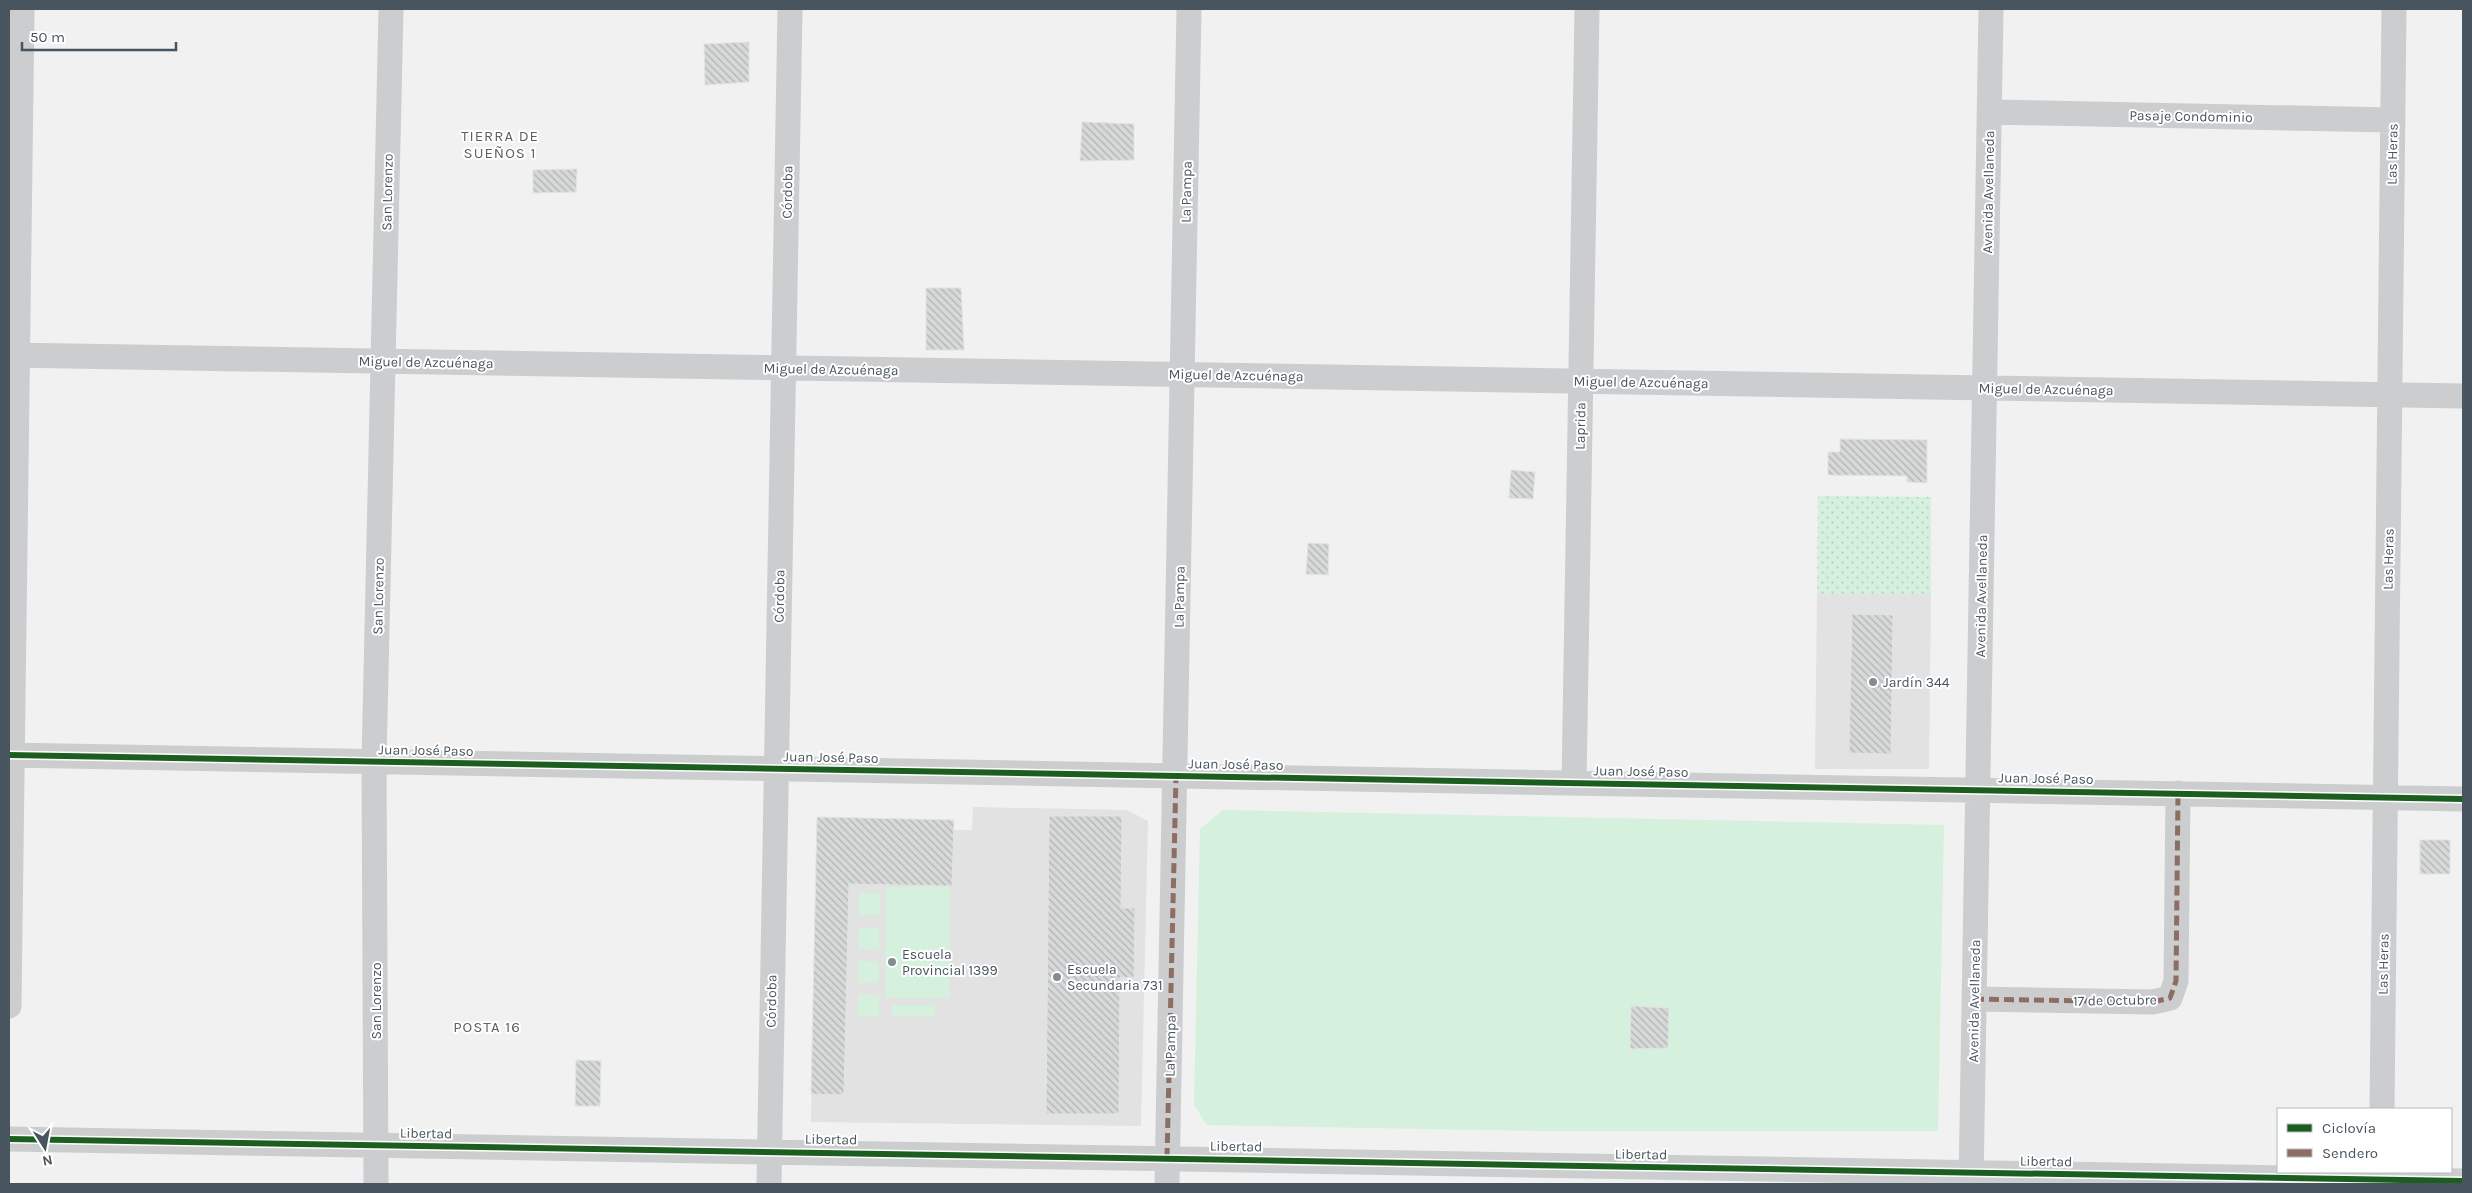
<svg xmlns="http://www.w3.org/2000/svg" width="2472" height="1193" font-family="Karla,sans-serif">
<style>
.education{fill:#e3e2e3}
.grass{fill:#d5f0dd}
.park{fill:url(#park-dots)}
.building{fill:url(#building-back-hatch);stroke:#e2e3e4}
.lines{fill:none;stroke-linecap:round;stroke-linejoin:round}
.minor{stroke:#cbcdcf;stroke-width:25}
.quiet{stroke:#8d6e63;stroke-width:5;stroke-dasharray:10 5;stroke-linecap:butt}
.cycleway-casing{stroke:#fff;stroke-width:9}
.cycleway{stroke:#1b5e20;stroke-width:6}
.poi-dot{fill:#838c91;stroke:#fff;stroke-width:2}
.labels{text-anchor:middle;stroke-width:4;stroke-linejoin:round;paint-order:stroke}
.street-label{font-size:14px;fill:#48555e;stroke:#fff}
.poi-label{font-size:14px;fill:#48555e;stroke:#fff;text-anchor:start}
.neighbourhood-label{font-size:15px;letter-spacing:1px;fill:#5c6165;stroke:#fff}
</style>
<defs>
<pattern id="park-dots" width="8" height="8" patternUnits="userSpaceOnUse" patternTransform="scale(1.25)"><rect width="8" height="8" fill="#d5f0dd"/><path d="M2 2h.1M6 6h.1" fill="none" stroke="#b8d0c0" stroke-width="1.8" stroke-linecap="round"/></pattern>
<pattern id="building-back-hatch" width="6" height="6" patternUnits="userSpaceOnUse" patternTransform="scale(1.25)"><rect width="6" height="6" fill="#d7d9d9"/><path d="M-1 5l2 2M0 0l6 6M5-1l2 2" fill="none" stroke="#b0b3b3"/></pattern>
</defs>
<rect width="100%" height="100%" fill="#f1f1f1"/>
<!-- education -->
<path class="education" d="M 1817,594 L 1931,594 L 1929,769 L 1815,769 Z
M 973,807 L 1127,810 L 1148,821 L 1141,1126 L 811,1122 L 817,817 L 954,820 L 954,830 L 972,830 Z"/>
<!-- grass -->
<path class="grass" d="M 1223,810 L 1944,825 L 1938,1131 L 1538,1131 L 1207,1125 L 1194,1105 L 1200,829 Z
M 886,887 L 950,887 L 949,998 L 885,998 Z
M 859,893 L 880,893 L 880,915 L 859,915 Z
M 859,928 L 879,928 L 879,949 L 858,949 Z
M 858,961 L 879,961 L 879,983 L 858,983 Z
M 858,995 L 879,995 L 879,1016 L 858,1016 Z
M 892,1005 L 935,1005 L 935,1016 L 892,1016 Z"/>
<!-- park -->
<path class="park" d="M 1818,496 L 1931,497 L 1931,594 L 1817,594 Z"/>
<!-- building -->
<path class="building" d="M 749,42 L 749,82 L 705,85 L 704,44 Z
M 1082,122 L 1134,124 L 1134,160 L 1080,161 Z
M 577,169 L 576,192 L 533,193 L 533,170 Z
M 926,288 L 961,288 L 964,350 L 926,350 Z
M 1840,439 L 1927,440 L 1927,483 L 1907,482 L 1907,476 L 1828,475 L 1828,452 L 1840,452 Z
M 1511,470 L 1535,472 L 1533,499 L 1509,498 Z
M 1308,543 L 1329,544 L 1328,575 L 1306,574 Z
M 1852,614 L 1893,615 L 1891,754 L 1849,753 Z
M 1049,816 L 1122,816 L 1121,908 L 1135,908 L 1134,978 L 1120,977 L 1119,1114 L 1046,1114 Z
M 817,817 L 954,820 L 952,886 L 849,884 L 844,1095 L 811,1094 Z
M 2420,840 L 2450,840 L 2450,874 L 2420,874 Z
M 1631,1006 L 1669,1008 L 1668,1048 L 1630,1049 Z
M 576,1060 L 601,1061 L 600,1106 L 575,1106 Z"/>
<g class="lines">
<!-- minor -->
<path class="minor" d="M 1990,112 L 2393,120
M 9,355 L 2463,396
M 9,755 L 2463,799
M 1574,783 L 1587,9
M 1974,999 L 2153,1002 L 2170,998 L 2176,981 L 2178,793
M 9,1006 L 22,9
M 2382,1109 L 2394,9
M 9,1139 L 2463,1181
M 376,1184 L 374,762 L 391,9
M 769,1184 L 790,9
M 1167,1184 L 1189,9
M 1971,1184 L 1991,9"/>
<!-- quiet -->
<path class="quiet" d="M 1974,999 L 2153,1002 L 2170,998 L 2176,981 L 2178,793
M 1167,1158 L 1176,776"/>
<defs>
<path id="cycleway" d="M 9,755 L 2463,799
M 9,1139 L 2463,1181"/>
</defs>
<!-- cycleway casing -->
<use href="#cycleway" class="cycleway-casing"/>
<!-- cycleway -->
<use href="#cycleway" class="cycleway"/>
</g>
<!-- markers -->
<g class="poi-dot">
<circle cx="1873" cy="682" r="5"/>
<circle cx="892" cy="962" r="5"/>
<circle cx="1057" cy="977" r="5"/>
</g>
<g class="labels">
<!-- street labels -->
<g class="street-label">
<text transform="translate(2191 116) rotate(1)" y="5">Pasaje Condominio</text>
<text transform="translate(2392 154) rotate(-89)" y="5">Las Heras</text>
<text transform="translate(387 192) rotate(-89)" y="5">San Lorenzo</text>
<text transform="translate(787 192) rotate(-89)" y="5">Córdoba</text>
<text transform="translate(1186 192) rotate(-89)" y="5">La Pampa</text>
<text transform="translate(1988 192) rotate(-89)" y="5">Avenida Avellaneda</text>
<text transform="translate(426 362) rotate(1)" y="5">Miguel de Azcuénaga</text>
<text transform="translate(831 369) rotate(1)" y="5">Miguel de Azcuénaga</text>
<text transform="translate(1236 375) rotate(1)" y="5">Miguel de Azcuénaga</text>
<text transform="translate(1641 382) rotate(1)" y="5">Miguel de Azcuénaga</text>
<text transform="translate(2046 389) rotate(1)" y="5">Miguel de Azcuénaga</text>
<text transform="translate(1580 426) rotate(-89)" y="5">Laprida</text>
<text transform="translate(2388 559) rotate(-89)" y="5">Las Heras</text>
<text transform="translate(378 596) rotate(-89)" y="5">San Lorenzo</text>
<text transform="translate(779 596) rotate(-89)" y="5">Córdoba</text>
<text transform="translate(1981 596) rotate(-89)" y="5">Avenida Avellaneda</text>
<text transform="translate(1179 597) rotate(-89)" y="5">La Pampa</text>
<text transform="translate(426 750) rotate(1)" y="5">Juan José Paso</text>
<text transform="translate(831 757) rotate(1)" y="5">Juan José Paso</text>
<text transform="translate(1236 764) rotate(1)" y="5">Juan José Paso</text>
<text transform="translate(1641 771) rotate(1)" y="5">Juan José Paso</text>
<text transform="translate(2046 778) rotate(1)" y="5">Juan José Paso</text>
<text transform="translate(2383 964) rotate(-89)" y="5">Las Heras</text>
<text transform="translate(2115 1000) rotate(-1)" y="5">17 de Octubre</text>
<text transform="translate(376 1001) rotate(-90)" y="5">San Lorenzo</text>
<text transform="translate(771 1001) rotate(-89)" y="5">Córdoba</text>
<text transform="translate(1974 1001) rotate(-89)" y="5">Avenida Avellaneda</text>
<text transform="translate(1170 1046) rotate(-89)" y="5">La Pampa</text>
<text transform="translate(426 1133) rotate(1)" y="5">Libertad</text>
<text transform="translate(831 1139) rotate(1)" y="5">Libertad</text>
<text transform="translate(1236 1146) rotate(1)" y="5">Libertad</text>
<text transform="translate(1641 1154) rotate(1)" y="5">Libertad</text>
<text transform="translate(2046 1161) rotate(1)" y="5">Libertad</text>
</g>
<!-- poi labels -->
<g class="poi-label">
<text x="1883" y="687">Jardín 344</text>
<text x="902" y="959">Escuela<tspan x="902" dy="16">Provincial 1399</tspan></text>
<text x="1067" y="974">Escuela<tspan x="1067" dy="16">Secundaria 731</tspan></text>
</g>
<!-- neighbourhood labels -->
<g class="neighbourhood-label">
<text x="500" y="141">TIERRA DE<tspan x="500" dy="17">SUEÑOS 1</tspan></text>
<text x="487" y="1032">POSTA 16</text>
</g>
</g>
<!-- border -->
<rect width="2472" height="1193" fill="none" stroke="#48555e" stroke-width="20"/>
<!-- legend -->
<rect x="2277" y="1108" width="175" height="65" fill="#ffffff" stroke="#b6bbbf"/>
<rect x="2287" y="1124" width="25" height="8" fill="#1b5e20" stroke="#b6bbbf"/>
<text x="2322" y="1133" font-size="15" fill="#48555e">Ciclovía</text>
<rect x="2287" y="1149" width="25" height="8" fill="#8d6e63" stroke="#b6bbbf"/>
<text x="2322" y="1158" font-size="15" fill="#48555e">Sendero</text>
<!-- north arrow -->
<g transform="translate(45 1148) rotate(169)" stroke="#ffffff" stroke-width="4" paint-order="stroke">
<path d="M0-4L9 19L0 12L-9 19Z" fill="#48555e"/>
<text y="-8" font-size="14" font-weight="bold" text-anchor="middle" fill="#48555e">N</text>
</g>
<!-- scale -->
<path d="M22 42v8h154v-8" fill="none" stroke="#48555e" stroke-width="2.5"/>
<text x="30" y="42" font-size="15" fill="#48555e" stroke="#ffffff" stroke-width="4" paint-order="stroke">50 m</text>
</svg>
